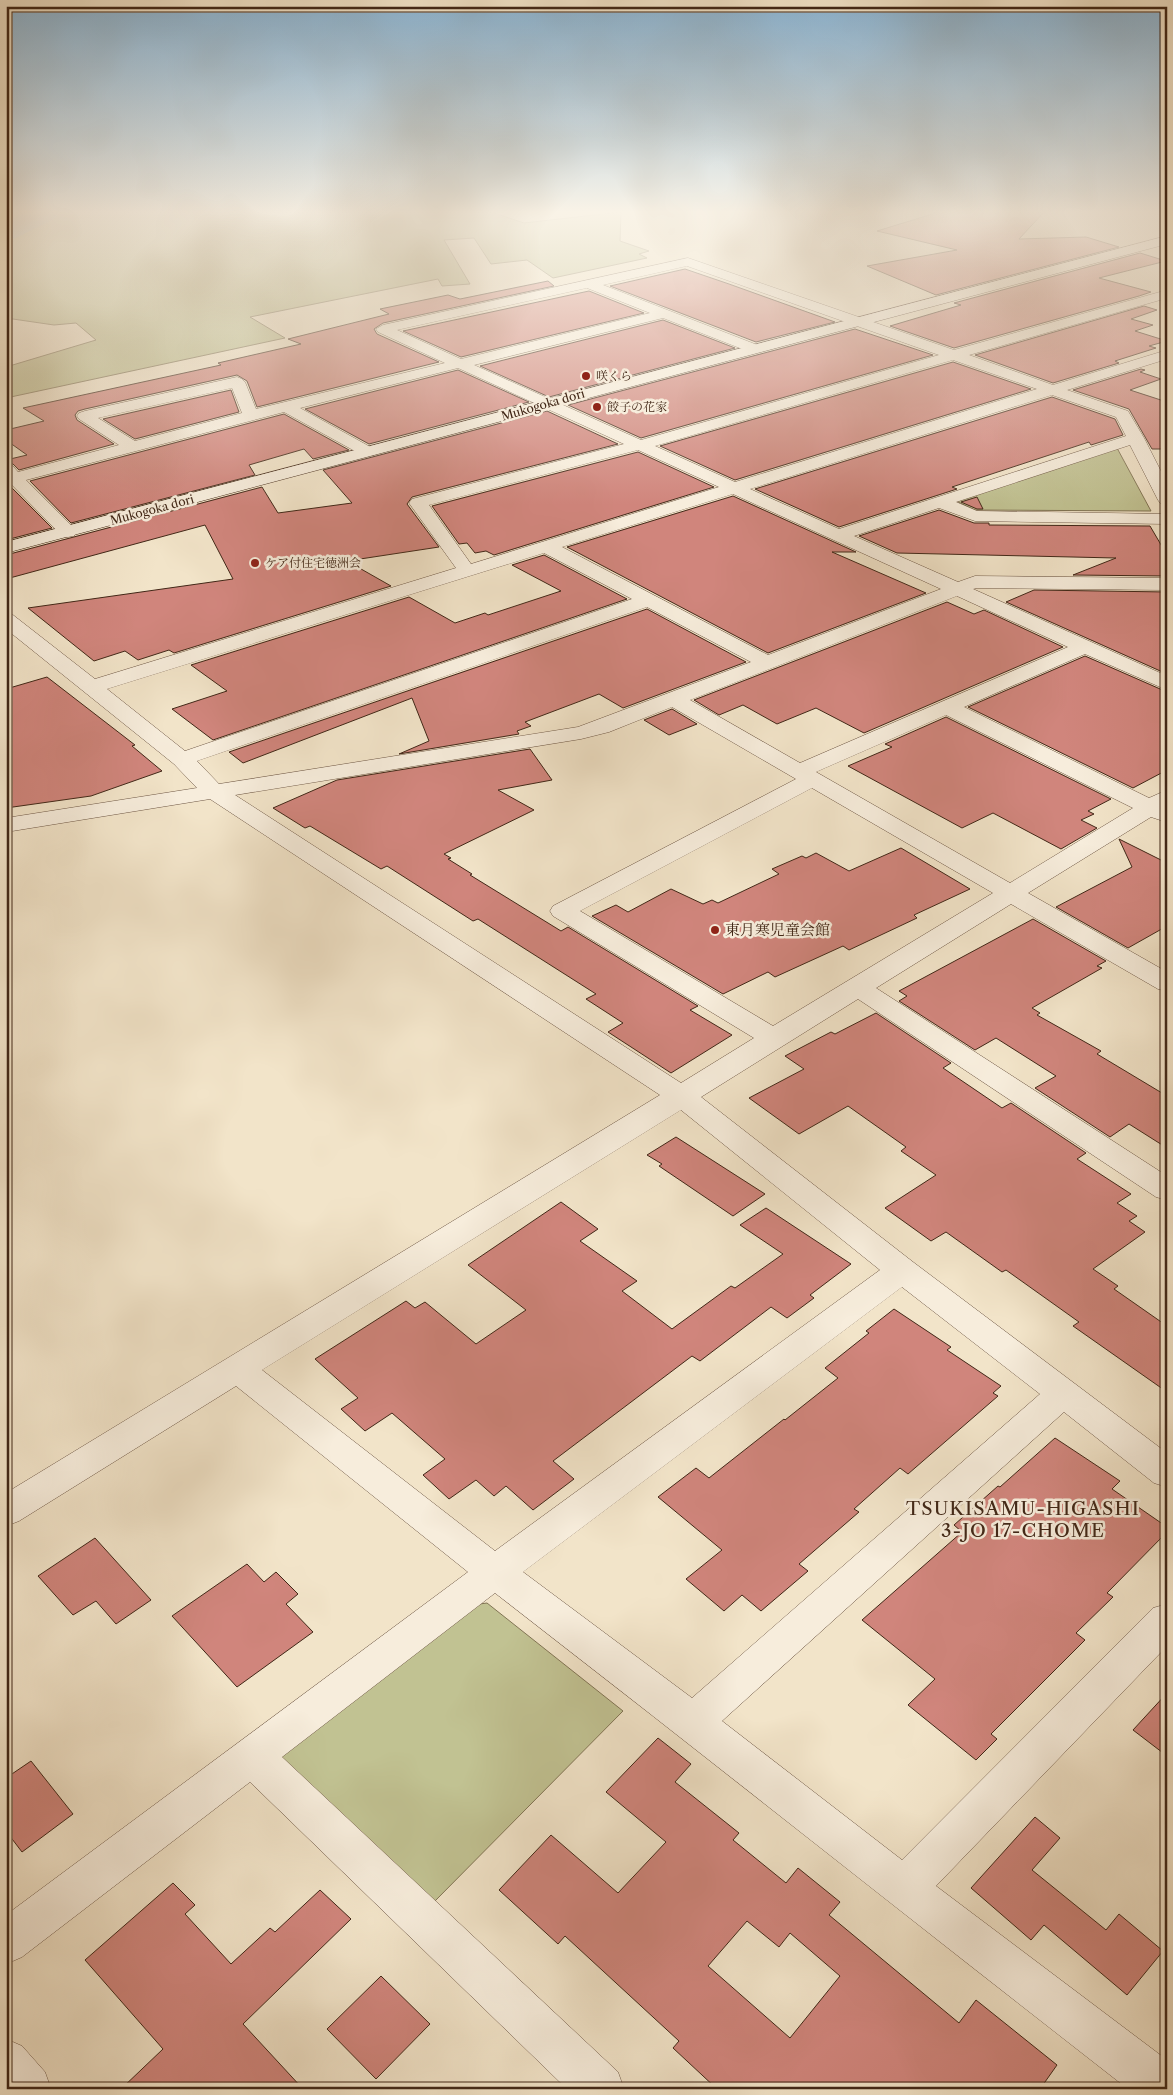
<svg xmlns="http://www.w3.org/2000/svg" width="1173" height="2095" font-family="'Libre Caslon Text','Noto Serif JP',serif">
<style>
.green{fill:#c1c292;stroke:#817454}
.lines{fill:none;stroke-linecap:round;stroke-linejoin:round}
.river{fill:#a0bcc1;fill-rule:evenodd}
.building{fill:#d0857c;stroke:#412717;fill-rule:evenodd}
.street-casing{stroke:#6d5644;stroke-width:1}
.secondary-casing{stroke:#412717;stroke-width:1}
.street{fill:#f7eddc;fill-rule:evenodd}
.secondary{fill:#f7eddc;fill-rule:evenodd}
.poi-dot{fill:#8f2418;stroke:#f7eddc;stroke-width:2}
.labels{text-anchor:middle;stroke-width:5;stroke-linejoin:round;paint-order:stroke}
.far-poi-label{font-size:12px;fill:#412717;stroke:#f7eddc;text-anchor:start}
.far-street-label{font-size:12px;fill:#412717;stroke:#f7eddc}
.poi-label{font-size:15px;fill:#412717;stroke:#f7eddc;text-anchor:start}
.near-neighbourhood-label{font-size:19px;letter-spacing:1px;fill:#412717;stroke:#f7eddc}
</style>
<rect width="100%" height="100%" fill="#f2e4c9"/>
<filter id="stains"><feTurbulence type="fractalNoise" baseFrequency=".004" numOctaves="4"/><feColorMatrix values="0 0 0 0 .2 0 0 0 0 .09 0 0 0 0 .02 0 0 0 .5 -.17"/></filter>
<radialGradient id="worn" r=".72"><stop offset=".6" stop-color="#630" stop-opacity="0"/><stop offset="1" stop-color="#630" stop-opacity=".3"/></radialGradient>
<!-- green -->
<path class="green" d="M 6,212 L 491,212 L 524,223 L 621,212 L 620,241 L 649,251 L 639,254 L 647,258 L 553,278 L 527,260 L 491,264 L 474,238 L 444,240 L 470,284 L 442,286 L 438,279 L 250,317 L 285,338 L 6,398 L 6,367 L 96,340 L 76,323 L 54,325 L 6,318 Z
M 1117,448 L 1151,511 L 975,510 L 954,500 Z
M 487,1603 L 623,1711 L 434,1902 L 281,1760 L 283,1741 L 465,1606 Z"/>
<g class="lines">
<!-- river -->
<path class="river" d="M 25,212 L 60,212 L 56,218 L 16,238 L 6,241 L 6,221 Z"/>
</g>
<!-- building -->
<path class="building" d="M 939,212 L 1044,212 L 1019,239 L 1086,237 L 1119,247 L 936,295 L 867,266 L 957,250 L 877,231 Z
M 1140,253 L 1166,261 L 1099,278 L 1151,292 L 1139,296 L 954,348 L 890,326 L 961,305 L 954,303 Z
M 685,269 L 729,284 L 835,322 L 756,342 L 610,286 Z
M 548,281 L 554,286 L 383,323 L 374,329 L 377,334 L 439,362 L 257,407 L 247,381 L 237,375 L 85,409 L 78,411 L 75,415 L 77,420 L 114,444 L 19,470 L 13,464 L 6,462 L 6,460 L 27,455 L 6,440 L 6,430 L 44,421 L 23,408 L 221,365 L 218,363 L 301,344 L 288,339 L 389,314 L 380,309 L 448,295 L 460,299 Z
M 589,291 L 644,313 L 461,357 L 403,331 Z
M 1144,306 L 1157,310 L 1131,319 L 1153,325 L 1135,331 L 1167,341 L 1149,346 L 1156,348 L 1115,361 L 1119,363 L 1053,383 L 975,355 Z
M 663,320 L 735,348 L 549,397 L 480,366 Z
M 855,329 L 933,355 L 641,438 L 568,405 Z
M 953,362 L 1031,389 L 735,480 L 660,446 Z
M 1141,369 L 1145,370 L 1140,372 L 1161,379 L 1130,390 L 1167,402 L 1167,449 L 1152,449 L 1129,409 L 1073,390 Z
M 458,370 L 529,402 L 369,444 L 305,409 Z
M 231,390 L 239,412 L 135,439 L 103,419 Z
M 1052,397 L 1115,419 L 1123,435 L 1091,445 L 1089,442 L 952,487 L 957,489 L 839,527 L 755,489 Z
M 547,411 L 618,444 L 412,497 L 407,504 L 439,547 L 347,561 L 391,586 L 174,653 L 169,650 L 138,660 L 125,651 L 94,661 L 28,608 L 233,579 L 205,525 L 6,579 L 6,555 L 262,487 L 278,513 L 352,503 L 323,470 Z
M 284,414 L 349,450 L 313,459 L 304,449 L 249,465 L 255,475 L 71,523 L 30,481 Z
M 638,452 L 714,487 L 494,555 L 486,551 L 475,553 L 467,543 L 459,544 L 432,506 Z
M 10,486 L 52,528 L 6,540 L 6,487 Z
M 733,496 L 856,552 L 832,552 L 926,593 L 768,653 L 567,547 Z
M 977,497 L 983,509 L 977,509 L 961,502 Z
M 939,510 L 974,523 L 989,523 L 989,525 L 1150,526 L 1167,555 L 1167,576 L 1073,575 L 1116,558 L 897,553 L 859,536 Z
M 544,555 L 627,599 L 213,740 L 172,709 L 227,691 L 191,665 L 409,597 L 455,623 L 485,613 L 488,615 L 561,591 L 512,565 Z
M 1034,590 L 1167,592 L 1167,674 L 1006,602 Z
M 947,602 L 974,614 L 984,610 L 1063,647 L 864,733 L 816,708 L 777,724 L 743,705 L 719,715 L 694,700 Z
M 647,609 L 746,662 L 623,708 L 599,694 L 525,722 L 531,726 L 517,731 L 519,734 L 399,754 L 429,741 L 412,698 L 243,763 L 229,752 Z
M 1085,656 L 1167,692 L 1167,770 L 1133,788 L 968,707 Z
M 47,677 L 135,745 L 132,746 L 162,771 L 91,796 L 6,808 L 6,689 Z
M 672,709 L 697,724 L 669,735 L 644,720 Z
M 946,717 L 1111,799 L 1088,811 L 1094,814 L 1081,820 L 1097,828 L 1061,849 L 993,813 L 962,828 L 848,766 L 892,747 L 885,744 Z
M 530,749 L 552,780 L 498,790 L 534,810 L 444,854 L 451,858 L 448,859 L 472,874 L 470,875 L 561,931 L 568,927 L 698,1006 L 690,1010 L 732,1035 L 671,1073 L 608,1032 L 623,1023 L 586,999 L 596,994 L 478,919 L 473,921 L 387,866 L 381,869 L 310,826 L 305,828 L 273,808 L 337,780 Z
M 1119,839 L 1167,863 L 1167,926 L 1128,948 L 1056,907 L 1132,867 Z
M 901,848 L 970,889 L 914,915 L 917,918 L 849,950 L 843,946 L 775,977 L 768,972 L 723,994 L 592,916 L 616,905 L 628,912 L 671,889 L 703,904 L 712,900 L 718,903 L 779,874 L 772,869 L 802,856 L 806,858 L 816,853 L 849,871 Z
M 1033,919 L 1106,961 L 1097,966 L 1102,968 L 1032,1008 L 1040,1013 L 1037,1015 L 1101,1051 L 1097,1054 L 1167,1096 L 1167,1148 L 1129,1124 L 1110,1137 L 1035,1088 L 1056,1076 L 996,1038 L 975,1050 L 899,1001 L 907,996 L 899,991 Z
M 876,1013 L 951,1063 L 943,1068 L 1002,1108 L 1011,1103 L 1086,1153 L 1077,1159 L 1131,1194 L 1117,1203 L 1137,1216 L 1129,1221 L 1145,1232 L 1093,1269 L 1118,1286 L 1114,1289 L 1167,1326 L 1167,1392 L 1073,1326 L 1079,1322 L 1006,1270 L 1002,1272 L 946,1232 L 931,1241 L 885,1208 L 936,1175 L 901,1151 L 906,1147 L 848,1106 L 799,1134 L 749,1098 L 804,1069 L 785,1056 L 831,1032 L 835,1034 Z
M 676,1137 L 765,1194 L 733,1216 L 659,1166 L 662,1164 L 647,1155 Z
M 561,1202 L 598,1229 L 580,1241 L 637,1281 L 622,1291 L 672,1329 L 731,1286 L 735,1288 L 783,1254 L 740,1225 L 766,1208 L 851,1264 L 810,1295 L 814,1298 L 787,1318 L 771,1307 L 700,1361 L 692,1356 L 553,1461 L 574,1479 L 533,1510 L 506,1486 L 494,1496 L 476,1480 L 449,1499 L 423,1475 L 445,1459 L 392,1413 L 365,1431 L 341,1409 L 358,1398 L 315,1359 L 406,1301 L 415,1308 L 425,1302 L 476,1344 L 526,1310 L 468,1265 Z
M 894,1309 L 951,1347 L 947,1350 L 1001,1386 L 993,1393 L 998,1396 L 908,1474 L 900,1468 L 854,1509 L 859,1512 L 799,1564 L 808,1571 L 761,1611 L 742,1595 L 724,1611 L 686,1579 L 722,1550 L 658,1497 L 696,1468 L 709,1478 L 784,1419 L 785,1420 L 838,1378 L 825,1368 L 869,1333 L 866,1331 Z
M 1055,1438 L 1120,1481 L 1112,1489 L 1167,1527 L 1167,1532 L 1107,1593 L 1113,1597 L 1076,1633 L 1085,1640 L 991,1734 L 997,1739 L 976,1760 L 908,1705 L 935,1679 L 862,1620 L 962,1532 L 954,1525 L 998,1486 L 1000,1487 Z
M 95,1538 L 151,1600 L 116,1624 L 96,1601 L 73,1615 L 38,1576 Z
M 247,1564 L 264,1582 L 276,1572 L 298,1594 L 286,1604 L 313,1632 L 237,1687 L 172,1616 Z
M 1167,1693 L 1167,1756 L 1133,1730 Z
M 658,1738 L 691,1764 L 675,1782 L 739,1833 L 733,1840 L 786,1883 L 798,1868 L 840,1902 L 829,1915 L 959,2023 L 976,2000 L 1057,2065 L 1040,2089 L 717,2089 L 673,2048 L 679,2041 L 565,1936 L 558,1944 L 499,1890 L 551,1835 L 618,1893 L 666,1842 L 606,1792 ZM 747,1921 L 779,1947 L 790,1933 L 840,1976 L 790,2038 L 708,1966 Z
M 31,1761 L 73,1814 L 22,1852 L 6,1831 L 6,1778 Z
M 1035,1817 L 1060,1838 L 1032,1870 L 1106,1930 L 1119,1914 L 1163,1951 L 1127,1995 L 1044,1925 L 1031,1940 L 971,1888 Z
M 173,1883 L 195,1905 L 185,1914 L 231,1964 L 270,1928 L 275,1932 L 320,1890 L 351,1919 L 243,2024 L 303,2089 L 121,2089 L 163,2049 L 85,1960 Z
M 381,1976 L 430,2024 L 376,2079 L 327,2029 Z"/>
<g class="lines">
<defs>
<path id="street" d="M 688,258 L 954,350 L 1167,290 L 1167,298 L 969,355 L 1053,385 L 1167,350 L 1167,359 L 1067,390 L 1128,411 L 1144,438 L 1167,483 L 1167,505 L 1161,504 L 1158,500 L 1130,445 L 956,502 L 977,511 L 1167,514 L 1167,524 L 975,521 L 939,508 L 854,536 L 958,582 L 975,576 L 1167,578 L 1167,590 L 977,588 L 973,589 L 1167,676 L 1167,690 L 1085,654 L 964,707 L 1149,798 L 1167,790 L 1167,820 L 1163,821 L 1151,817 L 1028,893 L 1167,972 L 1167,991 L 1158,989 L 1011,904 L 876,988 L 1167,1176 L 1167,1200 L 1156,1197 L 858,999 L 701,1097 L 913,1262 L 1167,1453 L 1167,1487 L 1154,1483 L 1064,1412 L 722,1721 L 902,1860 L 1153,1608 L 1167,1604 L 1167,1646 L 936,1886 L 1167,2060 L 1167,2089 L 1128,2089 C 916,1924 707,1757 495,1593 L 282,1757 L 618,2072 L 624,2089 L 567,2089 L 250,1782 L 22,1957 L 6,1964 L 6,1915 L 468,1572 L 236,1386 L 19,1521 L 6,1526 L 6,1493 L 660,1095 L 210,799 L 6,832 L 6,818 L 197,788 L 174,764 L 6,629 L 6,613 L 13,615 L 95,679 L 456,568 L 409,503 L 412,499 L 624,444 L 458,368 L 300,408 L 374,449 L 376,452 L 374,455 L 362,455 L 284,412 L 26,480 L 74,528 L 77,532 L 74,536 L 68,537 L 62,536 L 11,484 L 6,485 L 6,464 L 12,465 L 18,472 L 119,445 L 79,419 L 77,416 L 79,413 L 85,411 L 237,377 L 242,379 L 245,382 L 256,409 L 445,363 L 378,332 L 376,329 L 383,325 ZM 687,266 L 939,355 L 641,440 L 474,365 L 663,318 L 750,352 L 760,352 L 762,349 L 760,346 L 603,285 ZM 587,288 L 650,313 L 461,359 L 397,330 ZM 953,360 L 1037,389 L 735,482 L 655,446 ZM 232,388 L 242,413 L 135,441 L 98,418 ZM 1052,395 L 1116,417 L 1126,436 L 839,529 L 750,489 ZM 638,450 L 719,487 L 471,564 L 429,505 ZM 733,494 L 941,589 L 768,655 L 562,547 ZM 544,553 L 632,599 L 185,751 L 107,689 ZM 957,596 L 1068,647 L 800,763 L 690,700 ZM 647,607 L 751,662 L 578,727 L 219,784 L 197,761 ZM 672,707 L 796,779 L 553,906 L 550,911 L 553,916 L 754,1038 L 681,1083 L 235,795 L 581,739 L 609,732 ZM 946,715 L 1133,808 L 1010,883 L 816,772 ZM 812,788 L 993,893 L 773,1026 L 580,911 ZM 681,1110 L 880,1270 L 495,1551 L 262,1370 ZM 902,1287 L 1040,1394 L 692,1698 L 523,1572 Z
M 6,2039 L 22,2046 L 45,2072 L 51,2089 L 6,2089 Z"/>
<path id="secondary" d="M 1167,236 L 1167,244 L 6,553 L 6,542 Z"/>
</defs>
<!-- street casing -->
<use href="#street" class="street-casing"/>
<!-- secondary casing -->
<use href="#secondary" class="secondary-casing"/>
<!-- street -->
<use href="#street" class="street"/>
<!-- secondary -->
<use href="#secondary" class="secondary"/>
</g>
<!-- sky -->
<linearGradient id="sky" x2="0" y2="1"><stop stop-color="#8bb7d8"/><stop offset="0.42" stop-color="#f9f3e7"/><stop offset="1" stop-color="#f9f3e7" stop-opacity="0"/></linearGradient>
<rect width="1173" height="505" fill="url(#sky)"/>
<!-- markers -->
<g class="poi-dot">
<circle cx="586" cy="376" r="5"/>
<circle cx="597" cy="407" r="5"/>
<circle cx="255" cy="563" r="5"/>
<circle cx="715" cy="930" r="5"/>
</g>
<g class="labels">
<!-- far-poi labels -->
<g class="far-poi-label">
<text x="596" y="380">咲くら</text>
<text x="607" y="411">餃子の花家</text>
<text x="265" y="567">ケア付住宅徳洲会</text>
</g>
<!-- far-street labels -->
<g class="far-street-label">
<text transform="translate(543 405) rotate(-16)" y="4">Mukogoka dori</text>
<text transform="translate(152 510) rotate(-15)" y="4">Mukogoka dori</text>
</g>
<!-- poi labels -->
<g class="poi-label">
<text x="725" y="935">東月寒児童会館</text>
</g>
<!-- near-neighbourhood labels -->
<g class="near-neighbourhood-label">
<text x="1023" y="1515">TSUKISAMU-HIGASHI<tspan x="1023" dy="22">3-JO 17-CHOME</tspan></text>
</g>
</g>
<!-- margin -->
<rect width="1173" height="2095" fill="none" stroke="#f2e4c9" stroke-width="25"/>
<rect x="8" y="8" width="1158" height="2080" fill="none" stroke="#412717" stroke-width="2.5"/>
<rect x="12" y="12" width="1148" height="2070" fill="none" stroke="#412717"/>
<rect width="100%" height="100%" filter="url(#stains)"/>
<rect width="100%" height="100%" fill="url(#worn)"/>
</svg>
